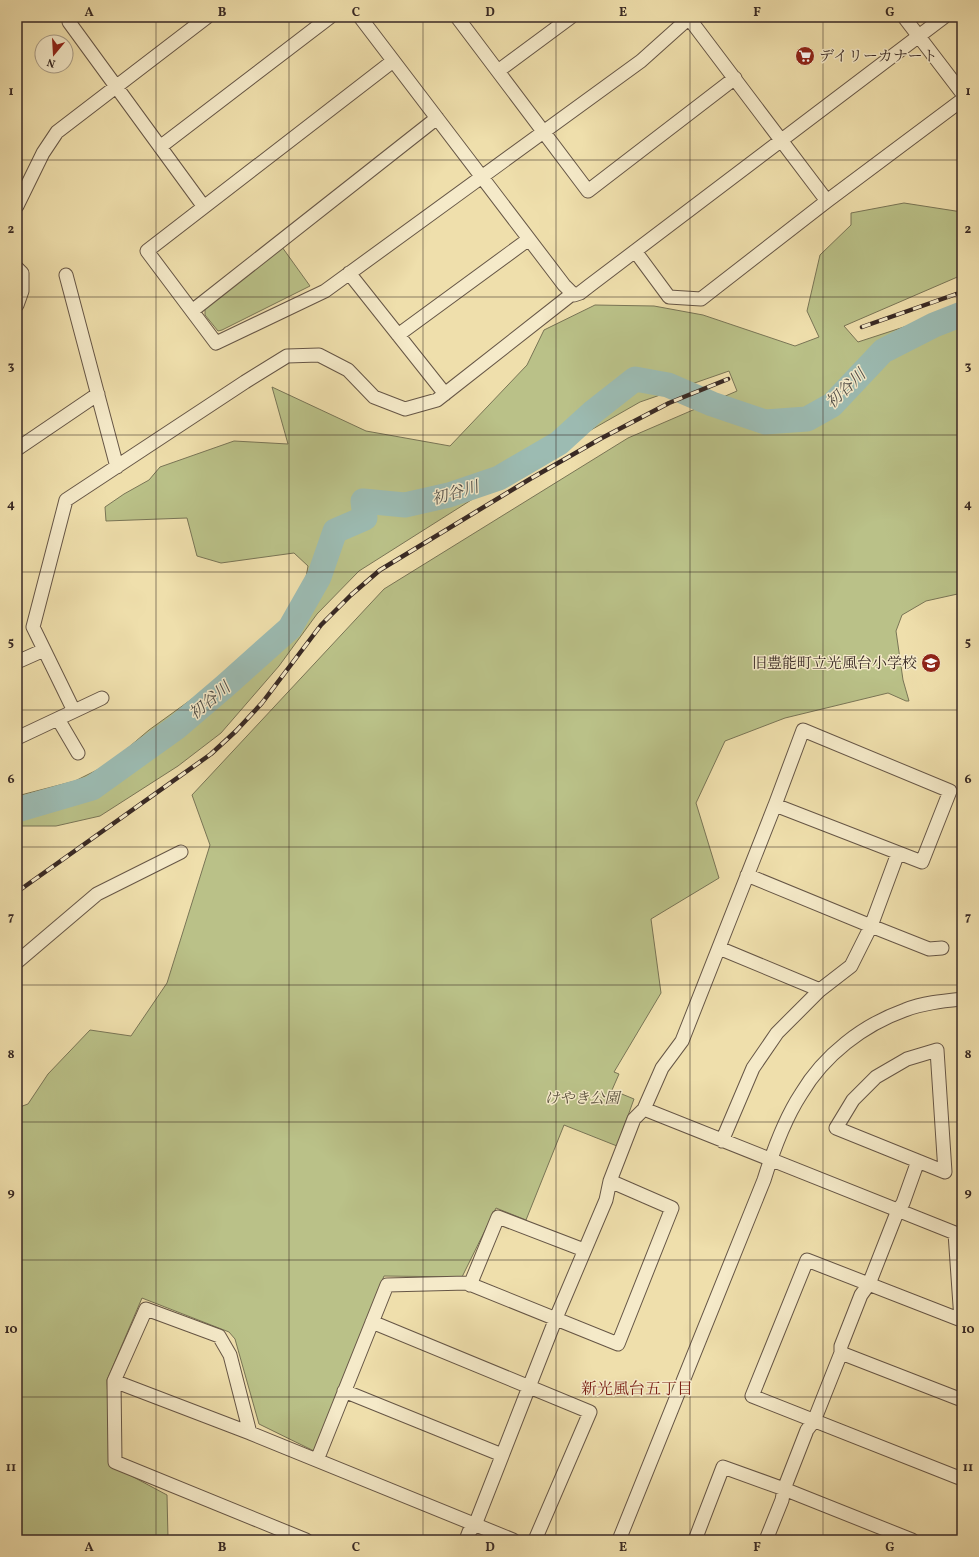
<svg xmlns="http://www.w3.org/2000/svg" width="979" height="1557" font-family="Vollkorn,'Noto Serif JP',serif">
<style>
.green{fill:#bac188;stroke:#797556}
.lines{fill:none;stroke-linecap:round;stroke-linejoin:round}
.river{stroke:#9cbbb2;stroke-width:25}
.minor-casing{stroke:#665646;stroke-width:15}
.minor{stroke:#f5eac9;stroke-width:13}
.rail-casing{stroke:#382924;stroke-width:4.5}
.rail{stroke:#f5eac9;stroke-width:3;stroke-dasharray:9;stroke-linecap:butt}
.grid{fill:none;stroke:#382924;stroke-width:1;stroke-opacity:0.55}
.labels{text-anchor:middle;stroke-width:3;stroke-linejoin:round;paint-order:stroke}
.poi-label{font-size:15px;fill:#382924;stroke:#f5eac9;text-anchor:start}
.park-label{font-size:15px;font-style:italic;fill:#584f3d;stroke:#f5eac9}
.water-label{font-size:16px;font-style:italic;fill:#514e48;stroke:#f5eac9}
.neighbourhood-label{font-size:16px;fill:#7a1f14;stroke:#f5eac9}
.neatline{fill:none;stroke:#382924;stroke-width:1.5}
.grid-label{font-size:13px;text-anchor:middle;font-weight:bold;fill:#382924}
</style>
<rect width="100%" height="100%" fill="#efdfac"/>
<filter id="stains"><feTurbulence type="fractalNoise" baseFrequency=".005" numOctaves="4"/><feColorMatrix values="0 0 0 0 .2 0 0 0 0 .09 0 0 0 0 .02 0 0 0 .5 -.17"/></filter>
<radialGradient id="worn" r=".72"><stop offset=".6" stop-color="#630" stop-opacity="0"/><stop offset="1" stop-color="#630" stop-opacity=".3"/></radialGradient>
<!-- green -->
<path class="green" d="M 904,203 L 962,212 L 962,275 L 844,326 L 858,342 L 962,308 L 962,593 L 926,601 L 902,615 L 896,631 L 903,680 L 909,701 L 906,701 L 888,693 L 785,718 L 725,741 L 696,803 L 719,878 L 651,919 L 661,993 L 614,1072 L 619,1074 L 612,1090 L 634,1099 L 617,1146 L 564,1125 L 526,1220 L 496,1208 L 462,1277 L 384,1276 L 314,1451 L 259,1424 L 235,1339 L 229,1332 L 142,1298 L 107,1380 L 111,1465 L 167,1495 L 168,1538 L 167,1540 L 17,1540 L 17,1108 L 28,1104 L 48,1074 L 90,1030 L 131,1036 L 167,983 L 210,845 L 192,795 L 384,589 L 628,438 L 737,391 L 729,371 L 640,402 L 498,483 L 359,571 L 317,614 L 279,666 L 221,733 L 178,766 L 100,816 L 56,826 L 17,826 L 17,796 L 75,781 L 109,764 L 149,730 L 203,691 L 240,668 L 282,627 L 303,595 L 308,566 L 294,553 L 221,563 L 197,556 L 187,518 L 106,521 L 105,507 L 124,494 L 149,480 L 160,467 L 234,441 L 288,444 L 272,387 L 366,431 L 450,446 L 527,365 L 544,330 L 595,305 L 654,306 L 703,315 L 795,346 L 819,337 L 807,311 L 820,255 L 851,225 L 851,213 Z
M 282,247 L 310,286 L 222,330 L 218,331 L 205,315 L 205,309 Z"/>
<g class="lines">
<!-- river -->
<path class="river" d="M 17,810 L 92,788 L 177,727 L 225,686 L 290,628 L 319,577 L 335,531 L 365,518 L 363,501 L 405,505 L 449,495 L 499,478 L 559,443 L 593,412 L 635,379 L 668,385 L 712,404 L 765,422 L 807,419 L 832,405 L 883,351 L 934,325 L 962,314"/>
<defs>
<path id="minor" d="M 69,17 L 69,22 L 204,207
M 360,17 L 564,285 L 574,295 L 580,293 L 589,286 L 944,17
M 457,17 L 588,191 L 735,78
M 688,17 L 827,201
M 904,17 L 962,93
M 393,61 L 147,251 L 216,343 L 325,291 L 641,61 L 689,18
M 498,71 L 571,17
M 160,147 L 330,17
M 17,206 L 43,153 L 57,132 L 207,17
M 635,251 L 669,297 L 701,299 L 827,201 L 962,100
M 17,268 L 22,273 L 22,291 L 17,305
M 349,273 L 445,394
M 66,275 L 117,467
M 192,311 L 437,118
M 398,335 L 529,239
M 17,449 L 98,394
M 17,662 L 44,650
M 74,711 L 33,627 L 66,500 L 245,382 L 287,356 L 319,355 L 348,370 L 374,397 L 405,409 L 437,400 L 572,294
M 58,719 L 78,753
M 17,738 L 102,698
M 747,875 L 871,926 L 898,853
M 719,948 L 820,990
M 17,962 L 97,894 L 181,852
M 937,1050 L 945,1172 L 836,1128 L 853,1100 L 876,1077 L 907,1059 Z
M 644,1109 L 662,1068 L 682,1041 L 775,805 L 922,862 L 950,791 L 803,730 L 775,805
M 722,1141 L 753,1068 L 777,1033 L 820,990 L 851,966 L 871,926 L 929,949 L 942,948
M 470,1285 L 498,1217 L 584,1250
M 372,1322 L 590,1412 L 535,1540
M 841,1353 L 962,1400
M 114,1381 L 250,1433
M 344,1391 L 502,1455
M 317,1460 L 387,1285 L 467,1283 L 618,1344 L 672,1208 L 610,1181
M 306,1540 L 115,1462 L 114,1381 L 146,1309 L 219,1336 L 230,1355 L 250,1433 L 513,1540
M 466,1540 L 469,1532 L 475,1525 L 556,1318 L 606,1200 L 610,1181 L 634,1119 L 644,1109 L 955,1233 L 961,1320 L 807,1260 L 752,1396 L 962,1479
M 619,1540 L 764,1180 C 773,1151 784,1120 801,1094 C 824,1055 863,1025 905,1010 C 923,1003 943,1001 962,999
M 695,1540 L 723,1467 L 784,1489 L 912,1540
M 766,1540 L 782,1500 L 784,1489 L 807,1430 L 814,1421 L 841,1353 L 841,1346 L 861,1295 L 869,1284 L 898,1210 L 903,1203 L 918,1161"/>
</defs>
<!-- minor casing -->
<use href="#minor" class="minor-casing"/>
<!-- minor -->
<use href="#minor" class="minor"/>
<defs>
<path id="rail" d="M 862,327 L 962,292
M 17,892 L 211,754 L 236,731 L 262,703 L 321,625 L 351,595 L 380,570 L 530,479 L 600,439 L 669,403 L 728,379"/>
</defs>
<!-- rail casing -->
<use href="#rail" class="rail-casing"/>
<!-- rail -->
<use href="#rail" class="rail"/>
</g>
<!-- grid -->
<path class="grid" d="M 156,17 L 156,1540M 289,17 L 289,1540M 423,17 L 423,1540M 556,17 L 556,1540M 690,17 L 690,1540M 823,17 L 823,1540M 17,160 L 962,160M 17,297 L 962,297M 17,435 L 962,435M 17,572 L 962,572M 17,710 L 962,710M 17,847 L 962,847M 17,985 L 962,985M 17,1122 L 962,1122M 17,1260 L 962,1260M 17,1397 L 962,1397"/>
<!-- icons -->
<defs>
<symbol id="supermarket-disc" viewBox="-11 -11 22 22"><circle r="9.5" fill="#8f2418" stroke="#f5eac9"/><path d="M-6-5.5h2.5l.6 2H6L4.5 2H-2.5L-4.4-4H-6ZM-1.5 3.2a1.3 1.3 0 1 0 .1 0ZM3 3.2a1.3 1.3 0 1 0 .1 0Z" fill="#fff"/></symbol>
<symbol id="school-disc" viewBox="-11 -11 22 22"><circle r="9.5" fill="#8f2418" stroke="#f5eac9"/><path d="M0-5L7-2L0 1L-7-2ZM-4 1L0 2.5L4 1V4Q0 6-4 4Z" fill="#fff"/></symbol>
</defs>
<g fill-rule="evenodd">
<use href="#supermarket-disc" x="794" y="45" width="22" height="22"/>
<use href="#school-disc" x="920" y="652" width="22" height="22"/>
</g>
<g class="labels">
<!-- poi labels -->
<g class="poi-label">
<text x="819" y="61">デイリーカナート</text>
<text x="917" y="668" text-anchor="end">旧豊能町立光風台小学校</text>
</g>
<!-- park labels -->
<g class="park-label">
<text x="582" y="1103">けやき公園</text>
</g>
<!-- water labels -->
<g class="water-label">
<text transform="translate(845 388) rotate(-44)" y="6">初谷川</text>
<text transform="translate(455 492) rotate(-16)" y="6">初谷川</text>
<text transform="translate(209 700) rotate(-40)" y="6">初谷川</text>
</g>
<!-- neighbourhood labels -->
<g class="neighbourhood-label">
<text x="637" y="1394">新光風台五丁目</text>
</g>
</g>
<!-- margin -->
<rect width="979" height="1557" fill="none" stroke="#efdfac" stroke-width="44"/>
<!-- north arrow -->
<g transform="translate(54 54) rotate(198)"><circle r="19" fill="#f5eac9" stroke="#a99d87"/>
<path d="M0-3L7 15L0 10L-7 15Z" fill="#8f2418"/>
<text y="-6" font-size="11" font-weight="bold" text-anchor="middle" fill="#382924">N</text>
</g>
<rect x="22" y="22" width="935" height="1513" class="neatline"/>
<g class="grid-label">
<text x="89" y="16">A</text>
<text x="222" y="16">B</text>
<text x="356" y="16">C</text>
<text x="490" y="16">D</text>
<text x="623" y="16">E</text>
<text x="757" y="16">F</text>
<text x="890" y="16">G</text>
<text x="11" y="95">1</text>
<text x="968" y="95">1</text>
<text x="11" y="233">2</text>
<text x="968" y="233">2</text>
<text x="11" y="370">3</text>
<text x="968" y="370">3</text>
<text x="11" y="508">4</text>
<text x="968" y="508">4</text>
<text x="11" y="646">5</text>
<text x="968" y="646">5</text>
<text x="11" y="783">6</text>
<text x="968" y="783">6</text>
<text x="11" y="921">7</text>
<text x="968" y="921">7</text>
<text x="11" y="1058">8</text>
<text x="968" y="1058">8</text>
<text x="11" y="1196">9</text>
<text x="968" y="1196">9</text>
<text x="11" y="1333">10</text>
<text x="968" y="1333">10</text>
<text x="11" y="1471">11</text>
<text x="968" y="1471">11</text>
<text x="89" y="1551">A</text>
<text x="222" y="1551">B</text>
<text x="356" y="1551">C</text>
<text x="490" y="1551">D</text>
<text x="623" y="1551">E</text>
<text x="757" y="1551">F</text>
<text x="890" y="1551">G</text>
</g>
<rect width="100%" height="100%" filter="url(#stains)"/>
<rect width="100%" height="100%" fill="url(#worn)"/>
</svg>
